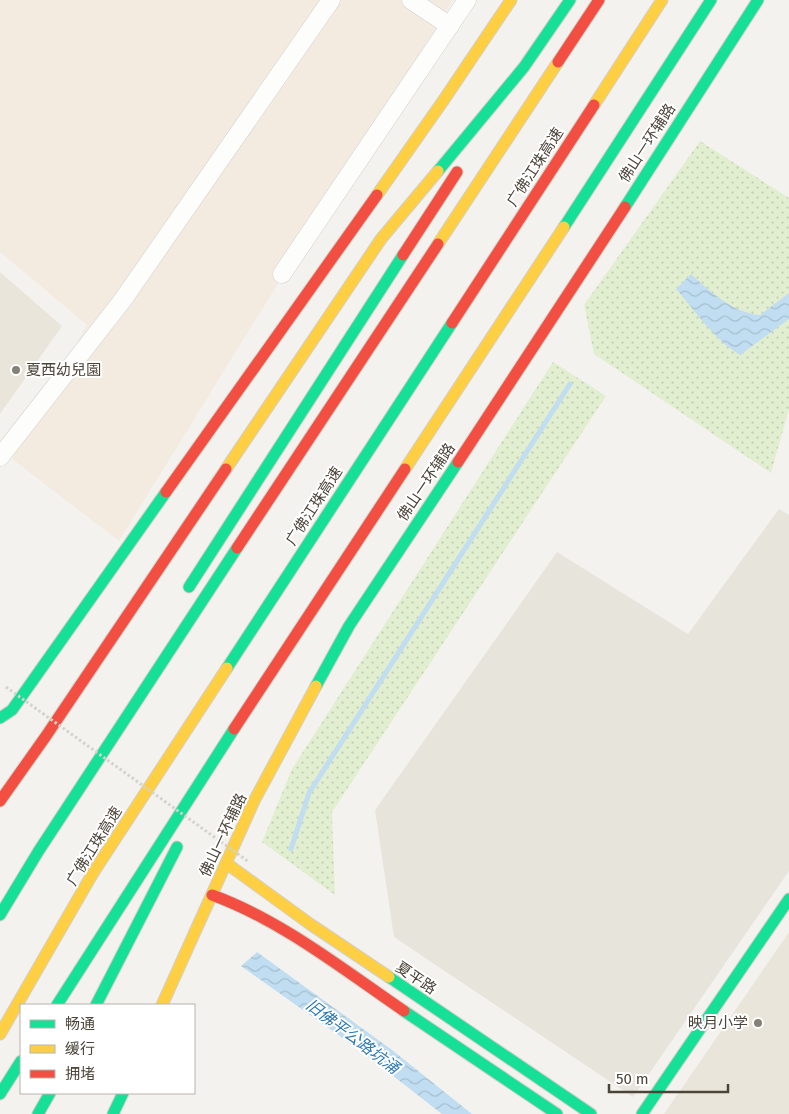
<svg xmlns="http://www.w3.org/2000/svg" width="789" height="1114" font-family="'Fira Sans','Noto Sans SC',sans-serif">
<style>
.residential{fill:#e7e4dc}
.commercial{fill:#f3ebdf}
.education{fill:#eae5da}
.park{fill:url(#park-dots)}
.water{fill:url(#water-waves)}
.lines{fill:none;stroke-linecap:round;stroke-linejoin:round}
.stream{stroke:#c0ddf1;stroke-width:5}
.street-casing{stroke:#d2d0cb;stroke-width:19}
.fast-casing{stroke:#d3cfc5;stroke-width:13}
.slow-casing{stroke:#d3cfc5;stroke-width:13}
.jam-casing{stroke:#d3cfc5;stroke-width:13}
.street{stroke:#fdfdfc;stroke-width:18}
.fast{stroke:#16e098;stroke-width:11}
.slow{stroke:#ffcf43;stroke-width:11}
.jam{stroke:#f24e42;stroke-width:11}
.path-bridge{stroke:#d3d2cc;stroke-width:3;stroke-dasharray:2.5 2.5;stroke-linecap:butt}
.poi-dot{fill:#868178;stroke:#fff;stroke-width:2}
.labels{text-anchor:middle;stroke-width:4;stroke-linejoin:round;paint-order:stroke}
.street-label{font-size:15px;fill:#4b4439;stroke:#fff}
.poi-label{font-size:15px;fill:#4b4439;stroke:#fff;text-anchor:start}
.water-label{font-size:16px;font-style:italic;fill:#2e7ab2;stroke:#fff}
</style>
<defs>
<pattern id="park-dots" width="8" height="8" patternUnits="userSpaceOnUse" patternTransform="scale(1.25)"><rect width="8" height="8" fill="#e1eecf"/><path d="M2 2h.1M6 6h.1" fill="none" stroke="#c3cdb2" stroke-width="1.8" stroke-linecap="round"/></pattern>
<pattern id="water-waves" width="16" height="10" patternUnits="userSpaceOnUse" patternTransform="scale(1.25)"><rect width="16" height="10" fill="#c0ddf1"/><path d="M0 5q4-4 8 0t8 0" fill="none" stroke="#a6bfcf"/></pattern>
</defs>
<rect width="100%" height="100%" fill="#f4f2ee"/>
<!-- residential -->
<path class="residential" d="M 779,509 L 789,515 L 789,871 L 633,1097 L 394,937 L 375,810 L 557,552 L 688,634 Z"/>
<!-- commercial -->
<path class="commercial" d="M 0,0 L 453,0 L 119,541 L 12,459 L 87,325 L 0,252 Z"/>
<!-- education -->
<path class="education" d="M 0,272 L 62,326 L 0,414 Z
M 789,932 L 789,1114 L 664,1114 Z"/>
<!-- park -->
<path class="park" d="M 700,141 L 789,198 L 789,409 L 771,473 L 594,354 L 584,305 Z
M 553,362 L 606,396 L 332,812 L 335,895 L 262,842 L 292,769 Z"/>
<!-- water -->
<path class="water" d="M 691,274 C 710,292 734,313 760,315 L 789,293 L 789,319 L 740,355 C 714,339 696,312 676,289 Z
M 257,952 L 392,1050 L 472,1114 L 442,1114 L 365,1054 L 241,966 Z"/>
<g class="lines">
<!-- stream -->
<path class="stream" d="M 291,849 L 309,793 L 570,384"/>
<defs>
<path id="street" d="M 411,0 L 450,26
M 282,274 L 467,0
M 0,457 L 122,301 L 331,0"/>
<path id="fast" d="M 438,171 L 524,67 L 570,0
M 625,207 L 758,0
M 564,227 L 711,0
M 189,587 L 403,255
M 227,668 L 452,323
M 316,686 L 349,626 L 458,462
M 0,718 L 12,710 L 166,492
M 0,915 L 38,852 L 237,548
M 389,977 L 591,1114
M 57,1005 L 234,729
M 96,1005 L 177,847
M 404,1011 L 557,1114
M 0,1094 L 21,1061
M 38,1114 L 50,1093
M 113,1114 L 123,1093
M 642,1114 L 789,899"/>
<path id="slow" d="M 594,105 L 662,0
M 377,195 L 443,101 L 511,0
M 438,244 L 558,62
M 226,469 L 381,239 L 438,171
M 405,469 L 564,227
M 226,863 L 310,924 L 389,977
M 162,1005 L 254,801 L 316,686
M 0,1034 L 93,873 L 227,668"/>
<path id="jam" d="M 558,62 L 599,0
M 403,255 L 457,172
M 452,323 L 594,105
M 458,462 L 625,207
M 166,492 L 377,195
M 237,548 L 438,244
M 234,729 L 405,469
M 0,801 L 46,736 L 226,469
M 212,895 C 281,920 344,970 404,1011"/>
</defs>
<!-- street casing -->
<use href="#street" class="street-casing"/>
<!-- fast casing -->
<use href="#fast" class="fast-casing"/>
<!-- slow casing -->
<use href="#slow" class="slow-casing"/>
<!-- jam casing -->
<use href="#jam" class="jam-casing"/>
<!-- street -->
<use href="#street" class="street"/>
<!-- fast -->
<use href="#fast" class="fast"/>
<!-- slow -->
<use href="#slow" class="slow"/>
<!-- jam -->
<use href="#jam" class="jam"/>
<!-- path-bridge -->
<path class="path-bridge" d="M 6,687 L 249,862"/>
</g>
<!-- markers -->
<g class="poi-dot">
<circle cx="16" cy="370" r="5"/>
<circle cx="758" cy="1023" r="5"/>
</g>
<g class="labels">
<!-- street labels -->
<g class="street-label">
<text transform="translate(647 143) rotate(-57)" y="5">佛山一环辅路</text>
<text transform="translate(535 167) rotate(-57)" y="5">广佛江珠高速</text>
<text transform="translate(426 482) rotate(-56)" y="5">佛山一环辅路</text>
<text transform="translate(314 506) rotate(-57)" y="5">广佛江珠高速</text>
<text transform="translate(223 835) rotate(-65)" y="5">佛山一环辅路</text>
<text transform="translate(94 846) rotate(-58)" y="5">广佛江珠高速</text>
<text transform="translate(416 978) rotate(34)" y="5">夏平路</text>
</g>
<!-- poi labels -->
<g class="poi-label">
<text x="26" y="375">夏西幼兒園</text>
<text x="748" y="1028" text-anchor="end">映月小学</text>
</g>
<!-- water labels -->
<g class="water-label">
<text transform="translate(353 1036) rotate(37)" y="6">旧佛平公路坑涌</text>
</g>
</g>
<!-- legend -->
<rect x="20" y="1004" width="175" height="90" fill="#ffffff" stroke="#b7b4b0"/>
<rect x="30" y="1020" width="25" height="8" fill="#16e098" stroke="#b7b4b0"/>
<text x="65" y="1029" font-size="15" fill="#4b4439">畅通</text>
<rect x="30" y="1045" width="25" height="8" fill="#ffcf43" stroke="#b7b4b0"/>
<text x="65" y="1054" font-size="15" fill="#4b4439">缓行</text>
<rect x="30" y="1070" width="25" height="8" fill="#f24e42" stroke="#b7b4b0"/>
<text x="65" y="1079" font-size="15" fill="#4b4439">拥堵</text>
<!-- scale -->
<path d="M609 1084v8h119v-8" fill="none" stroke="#4b4439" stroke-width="2.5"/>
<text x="616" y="1084" font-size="15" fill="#4b4439" stroke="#ffffff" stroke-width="4" paint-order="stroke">50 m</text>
</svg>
